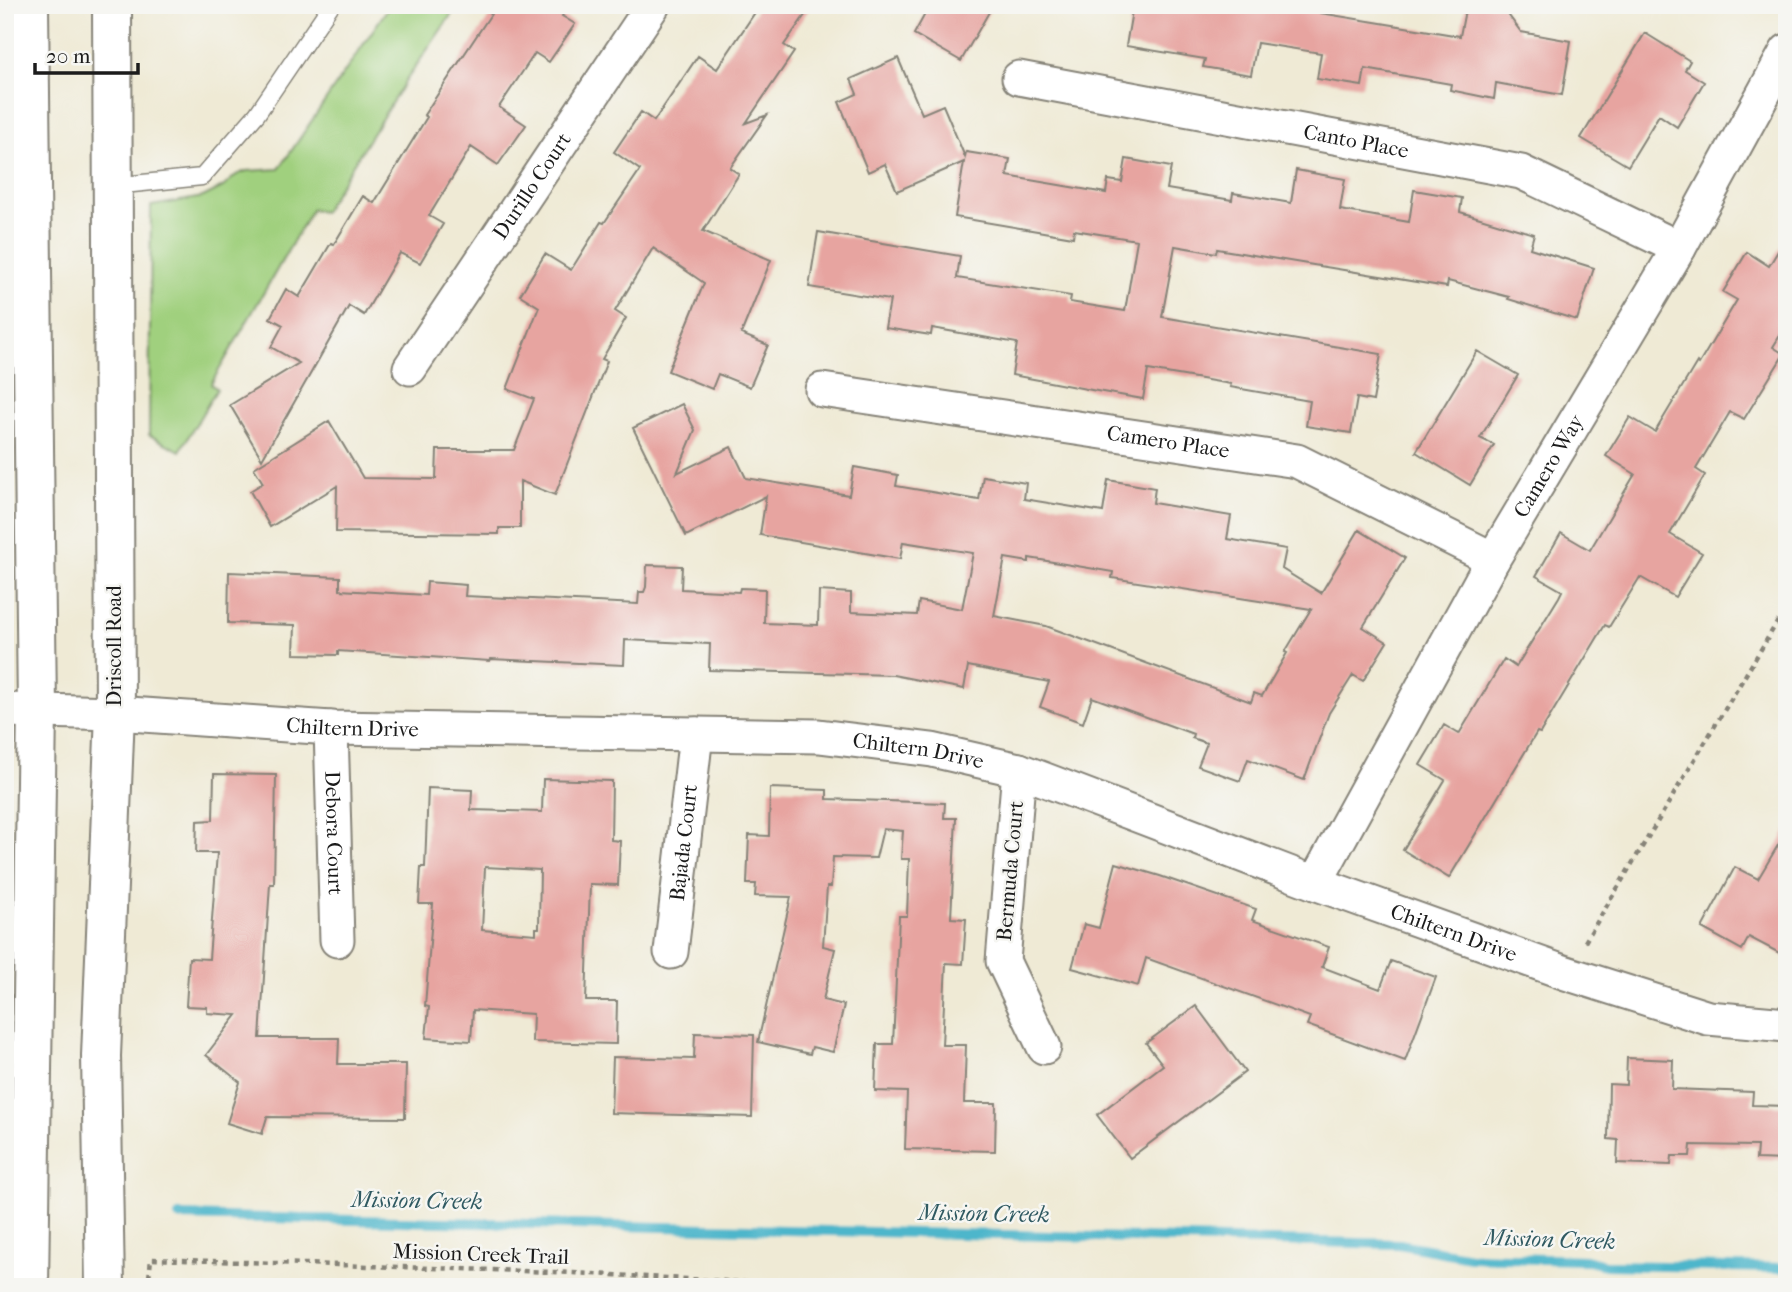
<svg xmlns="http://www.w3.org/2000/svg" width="1792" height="1292" font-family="'IM FELL French Canon',serif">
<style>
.green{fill:#a0d07e;stroke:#5e764d;stroke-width:2}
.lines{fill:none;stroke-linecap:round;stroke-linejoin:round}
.stream{stroke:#4db6cb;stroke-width:10}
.building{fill:#e7a4a0;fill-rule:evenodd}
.service-casing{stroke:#868378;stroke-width:19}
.minor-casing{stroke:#868378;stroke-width:37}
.tertiary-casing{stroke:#868378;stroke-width:42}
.path{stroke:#868378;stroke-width:4.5;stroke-dasharray:5 5;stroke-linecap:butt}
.service{stroke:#fff;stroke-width:16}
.minor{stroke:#fff;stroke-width:33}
.tertiary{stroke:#fff;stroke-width:38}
.labels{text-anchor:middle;stroke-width:5;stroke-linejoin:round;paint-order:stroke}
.street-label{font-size:21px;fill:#1c1c1c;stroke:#f6f6f2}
.water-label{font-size:23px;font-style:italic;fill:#305a62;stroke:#f6f6f2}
</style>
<rect width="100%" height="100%" fill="#f6f6f2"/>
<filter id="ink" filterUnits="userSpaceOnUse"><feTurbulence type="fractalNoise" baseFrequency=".0143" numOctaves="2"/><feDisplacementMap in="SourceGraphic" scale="14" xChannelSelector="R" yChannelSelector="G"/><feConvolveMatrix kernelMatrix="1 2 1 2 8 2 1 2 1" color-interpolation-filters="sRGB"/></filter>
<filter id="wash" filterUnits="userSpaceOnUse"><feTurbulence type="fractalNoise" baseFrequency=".00686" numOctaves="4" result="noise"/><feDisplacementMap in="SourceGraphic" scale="28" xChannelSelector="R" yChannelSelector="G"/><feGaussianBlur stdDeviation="1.57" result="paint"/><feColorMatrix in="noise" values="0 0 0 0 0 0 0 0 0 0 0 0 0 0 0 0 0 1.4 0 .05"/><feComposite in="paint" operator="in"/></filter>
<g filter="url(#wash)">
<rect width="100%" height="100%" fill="#efead5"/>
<!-- green -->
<path class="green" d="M 390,5 L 458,5 L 401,88 L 323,212 L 312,209 L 211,384 L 217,389 L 180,451 L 149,435 L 151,206 L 203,197 L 223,187 L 236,175 L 246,171 L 279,169 Z"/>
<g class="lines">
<!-- stream -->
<path class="stream" d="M 179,1216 L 1399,1244 L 1470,1257 L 1585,1260 L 1605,1265 L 1787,1268"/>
</g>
<g id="blocks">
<!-- building -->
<path class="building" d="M 497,5 L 569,5 L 562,16 L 575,24 L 549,62 L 535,53 L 499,107 L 526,125 L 498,165 L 471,147 L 429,216 L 443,224 L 420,263 L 400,253 L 364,315 L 349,306 L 262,459 L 230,405 L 299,363 L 271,347 L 283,325 L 270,318 L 286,289 L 299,297 L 331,243 L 334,244 L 363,196 L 374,203 L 427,117 L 424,115 Z
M 760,5 L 812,5 L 784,45 L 794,52 L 746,123 L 767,115 L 730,168 L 739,174 L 703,231 L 771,260 L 741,334 L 768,345 L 750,387 L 718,374 L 712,389 L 668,371 L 704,283 L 653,248 L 615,311 L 626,318 L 602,359 L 607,361 L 555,495 L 520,481 L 520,528 L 499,528 L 499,534 L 336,532 L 337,486 L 270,527 L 250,491 L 263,483 L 254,468 L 329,421 L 363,478 L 436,479 L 437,450 L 514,450 L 534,399 L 507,389 L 539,307 L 520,295 L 545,254 L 571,270 L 601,222 L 604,223 L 640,170 L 614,152 L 641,112 L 654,121 L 698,56 L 717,69 Z
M 930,5 L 993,5 L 961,61 L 914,34 Z
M 1133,5 L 1321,5 L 1320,13 L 1460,36 L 1466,5 L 1501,5 L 1521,32 L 1571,41 L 1562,95 L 1496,83 L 1494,99 L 1450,90 L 1451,84 L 1365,69 L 1362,86 L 1317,79 L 1321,53 L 1257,43 L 1251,75 L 1203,67 L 1205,59 L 1126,46 Z
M 1645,33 L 1690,61 L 1685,70 L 1704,82 L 1677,127 L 1659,115 L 1628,166 L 1581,138 Z
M 898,58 L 922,114 L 943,105 L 965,157 L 966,152 L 1010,159 L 1007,176 L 1106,193 L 1108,180 L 1122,182 L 1126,159 L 1171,167 L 1167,189 L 1232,200 L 1233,193 L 1291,203 L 1296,170 L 1345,179 L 1340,210 L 1409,222 L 1414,190 L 1462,198 L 1460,212 L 1534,234 L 1530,248 L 1594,268 L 1577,320 L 1508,299 L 1509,297 L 1448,281 L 1447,287 L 1217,249 L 1216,253 L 1175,246 L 1162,317 L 1381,354 L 1373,401 L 1357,398 L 1351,433 L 1306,426 L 1310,401 L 1230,387 L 1231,384 L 1148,370 L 1143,399 L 1097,391 L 1012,375 L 1017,343 L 932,328 L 931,335 L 885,328 L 890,300 L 809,287 L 818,232 L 960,256 L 957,278 L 1071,296 L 1070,302 L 1125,311 L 1137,240 L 1074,230 L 1073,237 L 955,217 L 964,162 L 897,191 L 885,164 L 868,172 L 839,102 L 857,94 L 851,79 Z
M 1787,236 L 1787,324 L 1773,347 L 1784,354 L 1744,419 L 1730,412 L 1696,469 L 1705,475 L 1670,534 L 1702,553 L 1675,597 L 1640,577 L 1609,627 L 1605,625 L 1540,733 L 1537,732 L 1449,878 L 1403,850 L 1445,780 L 1420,765 L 1444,725 L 1459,734 L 1504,659 L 1516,667 L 1559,597 L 1562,591 L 1536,576 L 1561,533 L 1590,550 L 1635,474 L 1606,456 L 1630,417 L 1655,432 L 1697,362 L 1699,364 L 1737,300 L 1723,292 L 1747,252 L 1769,266 Z
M 1477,351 L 1518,375 L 1480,438 L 1494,445 L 1470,485 L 1416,452 Z
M 682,404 L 695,430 L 677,473 L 731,447 L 746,478 L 849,495 L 854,467 L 898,475 L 896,486 L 979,500 L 983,476 L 1026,483 L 1024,499 L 1103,512 L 1108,480 L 1155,488 L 1153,503 L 1231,516 L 1227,539 L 1286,549 L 1282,569 L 1321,593 L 1359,530 L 1405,558 L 1363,627 L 1387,642 L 1363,681 L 1353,675 L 1329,713 L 1304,780 L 1248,759 L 1240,781 L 1198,766 L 1207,743 L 1192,738 L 1193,734 L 1092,697 L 1083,723 L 1040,707 L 1049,682 L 968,666 L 964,689 L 893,675 L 709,670 L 710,644 L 625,640 L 624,665 L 491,659 L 490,661 L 338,651 L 338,655 L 294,654 L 295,625 L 228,623 L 229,572 L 340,577 L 340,590 L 426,595 L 427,582 L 466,585 L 465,596 L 638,604 L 639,592 L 644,592 L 646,587 L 647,565 L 682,566 L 681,589 L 739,592 L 740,588 L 765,589 L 764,623 L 818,625 L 819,591 L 851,593 L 851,612 L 917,615 L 919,601 L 962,609 L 973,553 L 903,542 L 900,559 L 760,535 L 766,496 L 686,536 L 633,428 ZM 1005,558 L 1029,562 L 1029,558 L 1113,572 L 1112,578 L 1311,609 L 1285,652 L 1287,653 L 1262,696 L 1254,693 L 1251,702 L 1046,626 L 994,616 Z
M 214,774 L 276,775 L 274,884 L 270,884 L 260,1038 L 339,1038 L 338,1064 L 406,1064 L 405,1118 L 267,1117 L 262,1134 L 227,1123 L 240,1082 L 206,1055 L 237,1015 L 207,1013 L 207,1007 L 186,1006 L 189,958 L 209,959 L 217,853 L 196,853 L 197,821 L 213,820 Z
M 543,779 L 612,781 L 611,840 L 620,841 L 618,885 L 590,884 L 586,1001 L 617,1001 L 616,1044 L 532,1042 L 533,1014 L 473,1010 L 471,1041 L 426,1038 L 429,1007 L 425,1006 L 433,904 L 419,904 L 421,867 L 425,867 L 428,788 L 472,790 L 471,810 L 542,812 ZM 485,867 L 540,870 L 539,928 L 536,928 L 536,934 L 482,930 Z
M 770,788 L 827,790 L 827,799 L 945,803 L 944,818 L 956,818 L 951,918 L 966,919 L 963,964 L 946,963 L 942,1045 L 966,1045 L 964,1103 L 996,1103 L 995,1151 L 905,1149 L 907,1092 L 875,1091 L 877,1044 L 893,1044 L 899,916 L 907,916 L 909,859 L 901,859 L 903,831 L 883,829 L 876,858 L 833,857 L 831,887 L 827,887 L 823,946 L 835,949 L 823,1000 L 844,1005 L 833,1052 L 812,1047 L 810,1054 L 758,1042 L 791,897 L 755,896 L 756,884 L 747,884 L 749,835 L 769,836 Z
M 1787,830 L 1787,957 L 1749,937 L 1742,950 L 1702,928 L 1735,867 L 1758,879 Z
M 1116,863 L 1160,876 L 1256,909 L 1252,920 L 1329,947 L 1322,967 L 1380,989 L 1391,961 L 1436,977 L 1405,1061 L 1307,1025 L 1310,1017 L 1146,958 L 1138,986 L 1072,968 L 1084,924 L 1099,928 Z
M 1196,1006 L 1245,1072 L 1130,1158 L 1097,1115 L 1163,1065 L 1146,1043 Z
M 695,1033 L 754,1035 L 752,1117 L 611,1113 L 613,1057 L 694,1059 Z
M 1627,1058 L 1673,1060 L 1672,1089 L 1753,1092 L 1752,1105 L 1787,1106 L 1787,1160 L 1756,1159 L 1757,1146 L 1691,1145 L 1690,1156 L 1672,1156 L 1671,1165 L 1617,1163 L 1618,1140 L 1608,1139 L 1609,1084 L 1626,1085 Z"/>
</g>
</g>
<g filter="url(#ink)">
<use href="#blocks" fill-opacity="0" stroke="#868378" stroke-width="2"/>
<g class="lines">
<defs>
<path id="service" d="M 113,186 L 202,177 L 257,114 L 331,5"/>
<g id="minor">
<path id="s1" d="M 1019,78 L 1521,172 L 1679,248"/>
<path id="s2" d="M 410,368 L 653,5"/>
<path id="s3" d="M 822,390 L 1297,461 L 1493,559"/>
<path id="s4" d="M 5,710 L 115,713 L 331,728 L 819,736 L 932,750 L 1019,770 L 1315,883 L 1566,973 L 1708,1018 L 1787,1025"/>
<path id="s5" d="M 331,728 L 337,940"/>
<path d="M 1019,770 L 1003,961 L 1044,1047"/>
<path id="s6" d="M 1315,883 L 1493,559 L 1679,248 L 1787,51"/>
<path id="s7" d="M 671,952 L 696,734"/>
</g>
<path id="tertiary" d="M 29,1287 L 37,710 L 29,5
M 105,1287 L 101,1056 L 115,713 L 112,5"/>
</defs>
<!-- service casing -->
<use href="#service" class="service-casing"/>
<!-- minor casing -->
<use href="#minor" class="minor-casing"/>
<!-- tertiary casing -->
<use href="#tertiary" class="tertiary-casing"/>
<!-- path -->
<path class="path" d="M 1585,942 L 1787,606
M 148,1287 L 151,1259 L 554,1272 L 839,1287"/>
<!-- service -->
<use href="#service" class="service"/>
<!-- minor -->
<use href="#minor" class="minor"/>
<!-- tertiary -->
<use href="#tertiary" class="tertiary"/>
</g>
</g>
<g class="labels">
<!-- street labels -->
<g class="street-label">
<text dy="7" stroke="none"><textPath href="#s1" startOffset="343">Canto Place</textPath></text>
<text dy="7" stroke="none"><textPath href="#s2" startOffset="219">Durillo Court</textPath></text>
<text dy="7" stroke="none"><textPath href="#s3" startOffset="350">Camero Place</textPath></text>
<text dy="7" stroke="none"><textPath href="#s6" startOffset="478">Camero Way</textPath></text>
<text transform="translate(114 646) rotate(-90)" y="7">Driscoll Road</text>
<text dy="7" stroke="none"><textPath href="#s4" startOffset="348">Chiltern Drive</textPath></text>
<text dy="7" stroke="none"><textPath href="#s4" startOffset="915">Chiltern Drive</textPath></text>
<text dy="7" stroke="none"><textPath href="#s5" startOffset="105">Debora Court</textPath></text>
<text dy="7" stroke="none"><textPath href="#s7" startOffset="110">Bajada Court</textPath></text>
<text transform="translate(1010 871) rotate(-85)" y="7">Bermuda Court</text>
<text dy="7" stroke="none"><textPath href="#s4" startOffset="1482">Chiltern Drive</textPath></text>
<text transform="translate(481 1254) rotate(2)" y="7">Mission Creek Trail</text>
</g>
<!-- water labels -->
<g class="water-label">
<text transform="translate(417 1200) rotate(1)" y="8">Mission Creek</text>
<text transform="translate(984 1213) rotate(1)" y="8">Mission Creek</text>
<text transform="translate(1550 1239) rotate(2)" y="8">Mission Creek</text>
</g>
</g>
<!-- margin -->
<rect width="1792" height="1292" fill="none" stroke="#f6f6f2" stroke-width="28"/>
<!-- scale -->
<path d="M35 63v10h103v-10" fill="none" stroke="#1c1c1c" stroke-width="3.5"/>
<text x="46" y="63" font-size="21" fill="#1c1c1c" stroke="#f6f6f2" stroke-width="5" paint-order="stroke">20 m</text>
</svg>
